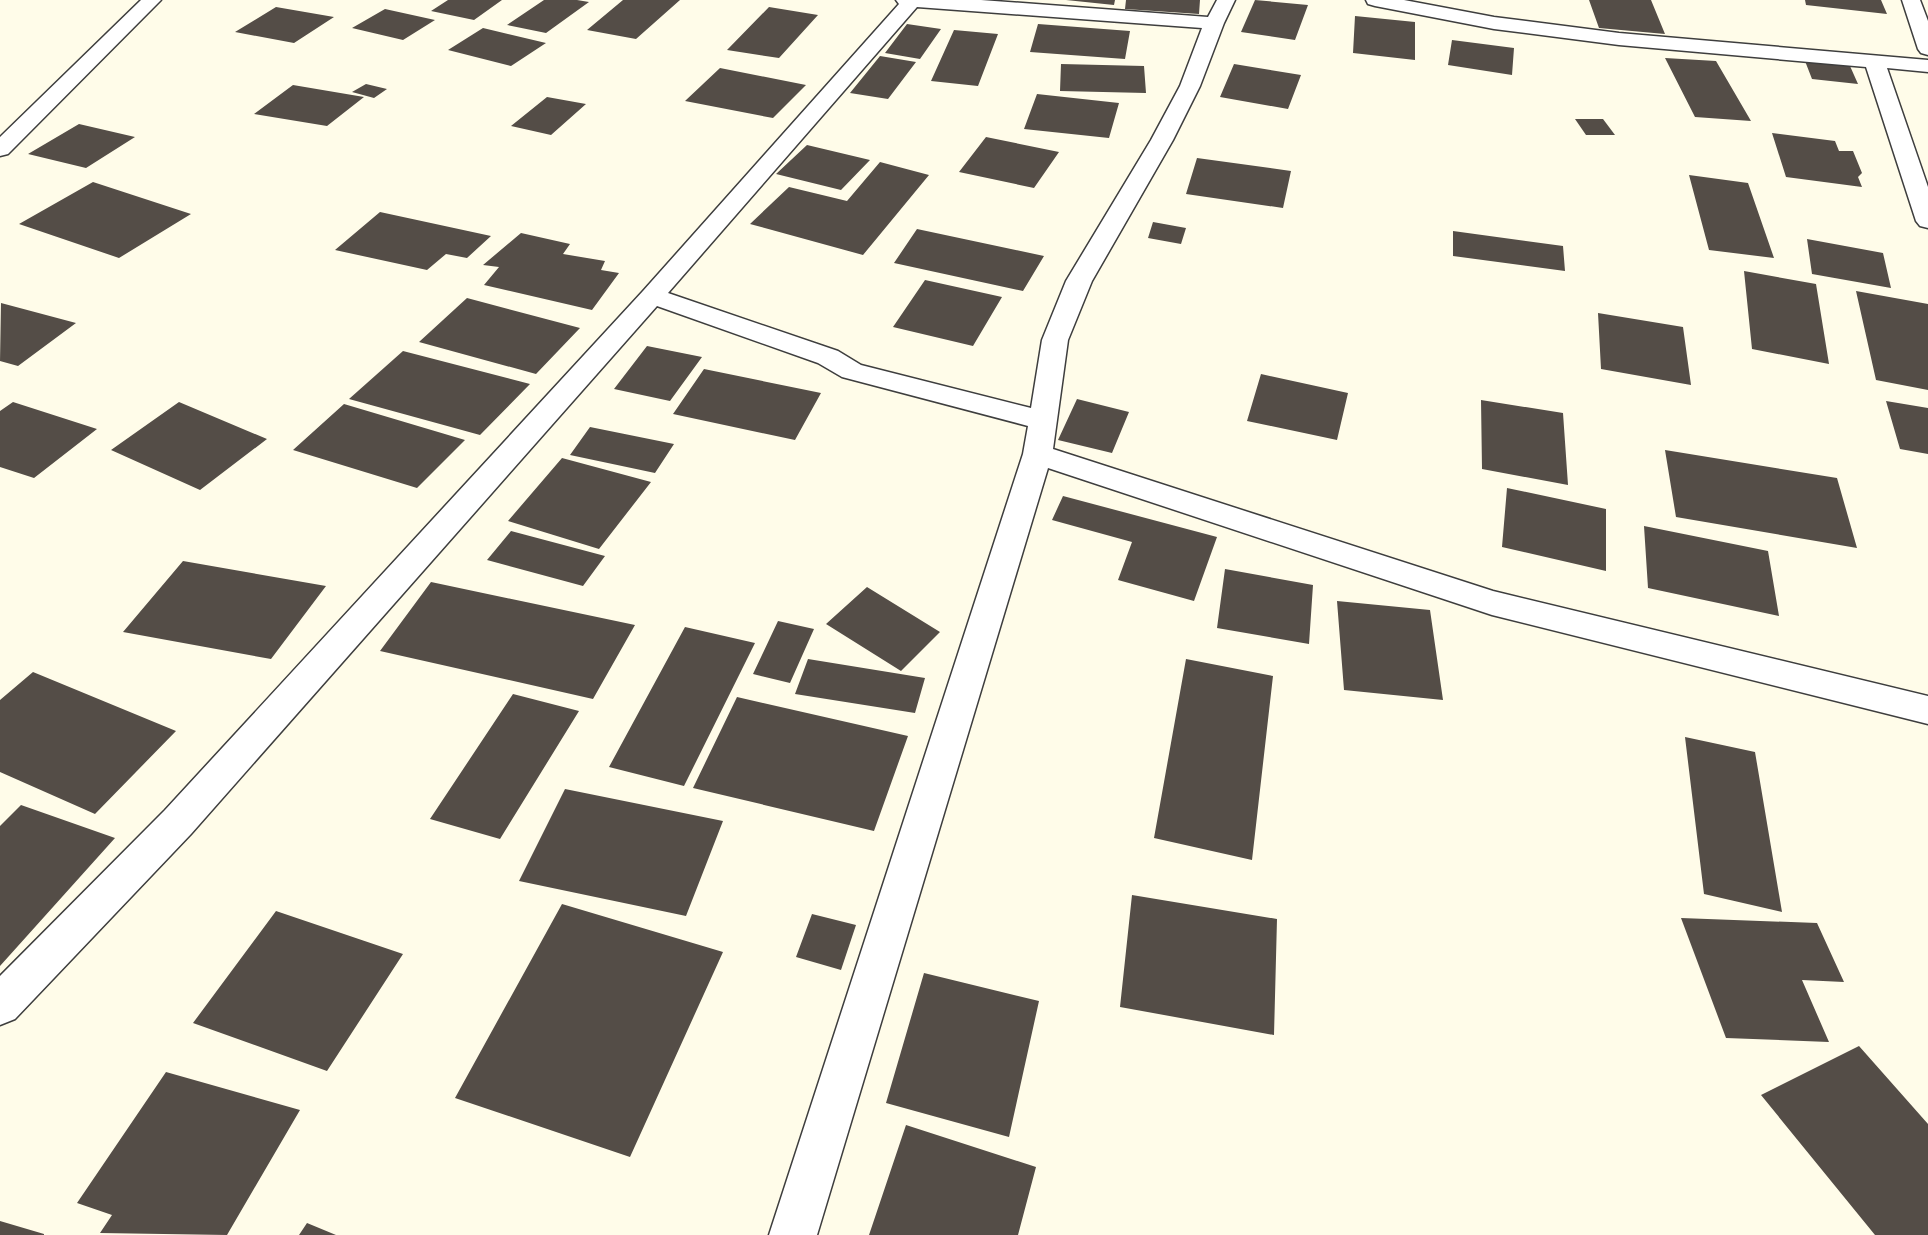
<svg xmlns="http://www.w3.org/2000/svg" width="1928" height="1235" font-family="'Libre Baskerville',serif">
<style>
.building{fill:#544d47}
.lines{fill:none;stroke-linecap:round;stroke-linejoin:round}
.minor-casing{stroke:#3e3e3e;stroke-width:3}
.minor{fill:#fff;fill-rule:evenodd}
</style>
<rect width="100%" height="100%" fill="#fffce9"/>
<!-- building -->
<path class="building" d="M 448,0 L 502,0 L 474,20 L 431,11 Z
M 544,0 L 577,0 L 589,2 L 546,33 L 507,25 Z
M 623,0 L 680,0 L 636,39 L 587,30 Z
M 1066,0 L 1115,0 L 1114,5 Z
M 1126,0 L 1200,0 L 1199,14 L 1125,9 Z
M 1255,0 L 1308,5 L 1295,40 L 1241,32 Z
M 1589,0 L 1651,0 L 1665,34 L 1599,28 Z
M 1805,0 L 1881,0 L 1887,14 L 1806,5 Z
M 276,7 L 334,17 L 294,43 L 235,32 Z
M 769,7 L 818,15 L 779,58 L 727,50 Z
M 385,9 L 435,20 L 403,40 L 352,28 Z
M 1355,16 L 1415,22 L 1415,60 L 1353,53 Z
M 907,24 L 941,29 L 920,59 L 885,53 Z
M 1038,24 L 1130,31 L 1125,59 L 1030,52 Z
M 483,28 L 546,43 L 511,66 L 448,50 Z
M 954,30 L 998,34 L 978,86 L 931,81 Z
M 1452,40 L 1514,48 L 1512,75 L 1448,65 Z
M 880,56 L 916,62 L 888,99 L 850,93 Z
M 1665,58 L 1716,61 L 1751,121 L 1695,117 Z
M 1805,61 L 1850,66 L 1858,84 L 1812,79 Z
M 1061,64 L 1144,66 L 1146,93 L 1060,91 Z
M 1234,64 L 1301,75 L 1288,109 L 1220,97 Z
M 720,68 L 806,85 L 773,118 L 685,101 Z
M 366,84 L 387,89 L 374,98 L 352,92 Z
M 293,85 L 364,97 L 327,126 L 254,114 Z
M 1037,94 L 1119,103 L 1109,138 L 1024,129 Z
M 547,97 L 586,104 L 551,135 L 511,126 Z
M 1575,119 L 1603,119 L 1615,135 L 1586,135 Z
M 79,124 L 135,137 L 86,168 L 28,154 Z
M 1772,133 L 1835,141 L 1839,151 L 1853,151 L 1862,173 L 1858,177 L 1862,187 L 1786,177 Z
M 986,137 L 1059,152 L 1034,188 L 959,172 Z
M 807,145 L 870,160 L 841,190 L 776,174 Z
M 1197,158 L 1291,171 L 1283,208 L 1186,194 Z
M 880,162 L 929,175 L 863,255 L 750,224 L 789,187 L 847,201 Z
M 1689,175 L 1748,183 L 1774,258 L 1709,250 Z
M 93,182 L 191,214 L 119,258 L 19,224 Z
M 380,212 L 491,236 L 467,258 L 446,254 L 427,270 L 335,250 Z
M 1153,222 L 1186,228 L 1181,244 L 1148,238 Z
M 917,229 L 1044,256 L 1023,291 L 894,263 Z
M 1453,231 L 1563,246 L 1565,271 L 1453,256 Z
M 521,233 L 570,244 L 563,254 L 605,261 L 601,270 L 619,273 L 592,310 L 484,285 L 499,267 L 483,265 Z
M 1807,239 L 1883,253 L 1891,288 L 1812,274 Z
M 1744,271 L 1816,284 L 1829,364 L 1752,349 Z
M 925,280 L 1002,297 L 973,346 L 893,327 Z
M 1856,291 L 1928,304 L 1928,390 L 1876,380 Z
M 467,298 L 580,328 L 536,374 L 419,342 Z
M 1,303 L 76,323 L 18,366 L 0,361 Z
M 1598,313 L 1683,327 L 1691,385 L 1601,369 Z
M 647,346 L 702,357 L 670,401 L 614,389 Z
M 403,351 L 530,384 L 480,435 L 349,399 Z
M 704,369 L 821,393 L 795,440 L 673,414 Z
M 1261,374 L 1348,393 L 1337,440 L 1247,421 Z
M 1077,399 L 1129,412 L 1112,453 L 1058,440 Z
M 1481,400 L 1563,413 L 1568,485 L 1482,469 Z
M 1886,401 L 1928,408 L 1928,454 L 1900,449 Z
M 13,402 L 97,429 L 34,478 L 0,467 L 0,411 Z
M 179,402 L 267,439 L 200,490 L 111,450 Z
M 344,404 L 465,440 L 417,488 L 293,450 Z
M 590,427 L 674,444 L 655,473 L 570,455 Z
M 1665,450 L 1837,478 L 1857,548 L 1676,517 Z
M 562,458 L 651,482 L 599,549 L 508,521 Z
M 1507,488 L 1606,509 L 1606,571 L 1502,547 Z
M 1063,496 L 1217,537 L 1194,601 L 1118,580 L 1132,542 L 1052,520 Z
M 1644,526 L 1768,551 L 1779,616 L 1648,588 Z
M 511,531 L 605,556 L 583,586 L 487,560 Z
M 183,561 L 326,586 L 271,659 L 123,632 Z
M 1225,569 L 1313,585 L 1309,644 L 1217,628 Z
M 431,582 L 635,625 L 593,699 L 380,651 Z
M 867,587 L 940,632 L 901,671 L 826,624 Z
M 1337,601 L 1430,610 L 1443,700 L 1344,690 Z
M 778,621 L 814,629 L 790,683 L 753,674 Z
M 685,627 L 755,643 L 684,786 L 609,767 Z
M 808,659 L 925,678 L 915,713 L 795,694 Z
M 1186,659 L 1273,676 L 1252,860 L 1154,838 Z
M 33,672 L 176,731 L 95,814 L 0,772 L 0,700 Z
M 513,694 L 579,711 L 500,839 L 430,819 Z
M 737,697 L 908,736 L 874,831 L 693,788 Z
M 1685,737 L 1755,752 L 1782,912 L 1704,894 Z
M 565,789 L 723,821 L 686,916 L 519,881 Z
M 21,805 L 115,838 L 0,966 L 0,826 Z
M 1132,895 L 1277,919 L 1274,1035 L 1120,1007 Z
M 562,904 L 723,952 L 630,1157 L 455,1098 Z
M 276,911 L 403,954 L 327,1071 L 193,1023 Z
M 812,914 L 856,925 L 841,970 L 796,957 Z
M 1681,918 L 1817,923 L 1844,982 L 1802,980 L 1829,1042 L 1726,1038 Z
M 924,973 L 1039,1001 L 1009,1137 L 886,1103 Z
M 1859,1046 L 1928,1124 L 1928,1235 L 1875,1235 L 1761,1095 Z
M 166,1072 L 300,1110 L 227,1235 L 100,1233 L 112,1215 L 77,1203 Z
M 906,1125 L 1036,1167 L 1018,1235 L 869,1235 Z
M 0,1221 L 44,1234 L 44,1235 L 0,1235 Z
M 307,1223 L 336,1235 L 299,1235 Z"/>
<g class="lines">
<defs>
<path id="minor" d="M 141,0 L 161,0 L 8,154 L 0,156 L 0,137 Z
M 896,0 L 981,0 L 1208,17 L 1217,0 L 1235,0 L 1224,23 L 1200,86 L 1173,140 L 1092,281 L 1068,340 L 1053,449 L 1493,591 L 1928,696 L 1928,724 L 1492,615 L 1048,468 L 817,1235 L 769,1235 L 1023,454 L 1028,426 L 842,377 L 818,363 L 657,306 L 191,834 L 15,1019 L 0,1025 L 0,976 L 165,810 L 643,291 L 899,4 ZM 917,7 L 1202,28 L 1180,86 L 1151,140 L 1066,281 L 1042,340 L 1031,408 L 861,365 L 838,351 L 668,293 Z
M 1366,0 L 1404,0 L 1494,17 L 1619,33 L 1928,60 L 1928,72 L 1887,68 L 1928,187 L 1928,228 L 1920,226 L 1916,221 L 1866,67 L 1619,45 L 1494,29 L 1375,6 L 1368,4 Z
M 1902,0 L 1920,0 L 1928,21 L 1928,55 L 1921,53 L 1918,49 Z"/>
</defs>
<!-- minor casing -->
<use href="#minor" class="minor-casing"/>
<!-- minor -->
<use href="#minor" class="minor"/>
</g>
</svg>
